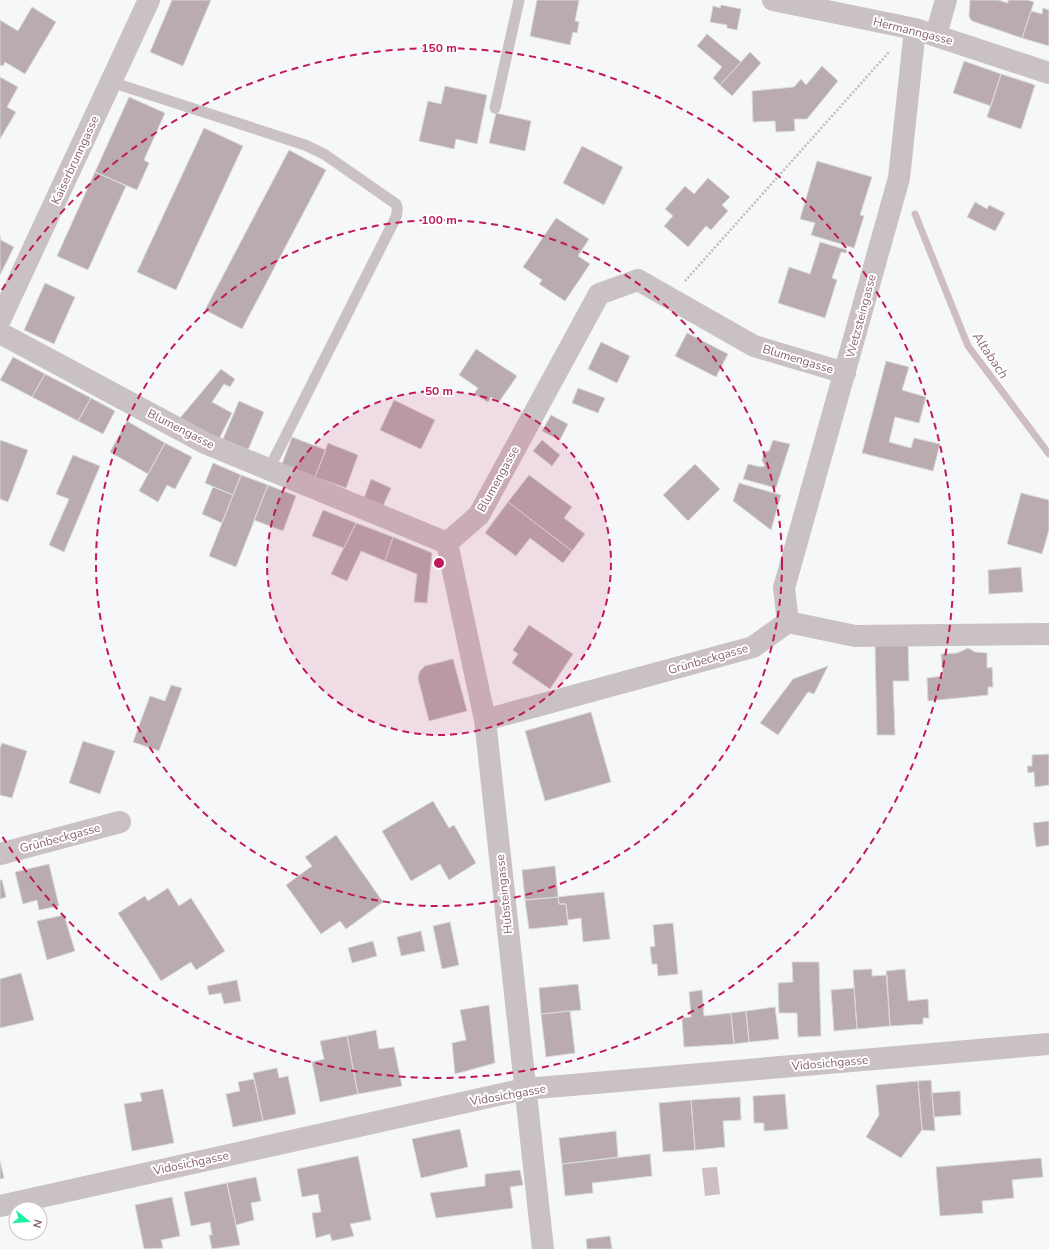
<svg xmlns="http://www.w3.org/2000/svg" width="1049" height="1249" viewBox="0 0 1049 1249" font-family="'Nunito Sans',sans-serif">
<rect width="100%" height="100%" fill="#f5f7f8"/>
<path fill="#cebdc3" d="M717,1167l3,27 -15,2 -3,-28z"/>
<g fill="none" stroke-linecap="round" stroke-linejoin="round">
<path stroke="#cebdc3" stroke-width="7" d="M915,214l53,132 81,108"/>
</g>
<path fill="#baabae" stroke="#d7d9da" d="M172,0h39l-28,66 -33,-14z
M537,0h42l-4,21 4,1 -2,11 -4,-1 -3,13 -40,-9z
M970,0h28l10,3v-3h19l7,2 -12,36 -50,-17 -3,-4z
M721,5l20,4 -4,21 -10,-2v-3l-17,-3 3,-16 7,2z
M32,7l24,15 -31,52 -20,-12 -2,4 -3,-1v-45l18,11z
M1043,8l6,2v36l-27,-8 9,-27 11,3z
M707,34l34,28 -21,23 -7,-7 9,-11 -25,-21z
M750,52l11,11 -29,33 -12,-11z
M964,61l37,13 -10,32 -38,-13z
M822,66l16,15 -31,38h-13l1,12 -19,1 -1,-11 -22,1 -1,-31 42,-4 7,-8 5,6z
M1001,74l34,11 -14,44 -34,-12z
M0,77l18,10 -11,20 9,5 -16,27z
M445,86l42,9 -10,49 -21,-5 -2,10 -35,-8 9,-40 13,3z
M129,97l36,16 -21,47 5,3 -12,27 -42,-18z
M496,113l35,8 -6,30 -36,-8z
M204,128l39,18 -67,144 -39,-18z
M582,146l41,21 -19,38 -41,-22z
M289,150l37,20 -84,159 -37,-19z
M817,161l55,16 -12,38 4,1 -10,32 -43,-13 4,-12 -15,-4z
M95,172l31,14 -38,84 -31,-14z
M708,178l22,19 -8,8 6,6 -17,19 -5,-4 -18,21 -24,-21 9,-10 -8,-7 20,-23 9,8z
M975,202l12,7 2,-4 16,8 -10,18 -28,-14z
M556,218l33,21 -11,17 12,8 -25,37 -26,-17 3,-4 -19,-13z
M0,236l1,4 13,7 -14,28z
M820,242l27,8 -1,3 -5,-1 -9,26 5,2 -12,38 -47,-15 11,-36 21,7z
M45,283l30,14 -21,47 -30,-14z
M687,333l41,21 -12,23 -41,-21z
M601,342l29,14 -13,27 -29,-14z
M476,349l41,27 -18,26 -8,-5 -3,5 -14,-8 4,-6 -19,-13z
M13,357l32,17 -13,23 -32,-17z
M886,361l23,6 -7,23 24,7 -7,26 -24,-6 -6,25 22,6 3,-10 26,6 -7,27 -71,-18z
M221,369l14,10 -5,8 -6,-3 -12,18 20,11 -14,28 -38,-23z
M45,374l46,24 -13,23 -46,-24z
M578,388l27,10 -7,15 -26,-10z
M91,398l24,13 -12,23 -25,-13z
M394,400l41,20 -14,29 -41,-19z
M239,401l25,11 -16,38 -25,-11z
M551,415l17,9 -8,16 -18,-9z
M127,421l38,22 -17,31 -38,-22z
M292,437l34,13 -11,27 -33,-13z
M0,440l28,10 -20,52 -8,-3z
M542,440l18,15 -8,11 -19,-15z
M773,440l17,4 -14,44 -33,-9 5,-15 13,3 4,-1 -3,-6 2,-8 5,-1z
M165,443l27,14 -17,32 -8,-4 -9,17 -19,-11z
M328,443l30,12 -12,33 -31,-11z
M73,455l27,11 -36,86 -15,-7 20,-46 -13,-5z
M213,463l28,12 -8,20 -28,-12z
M695,464l25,25 -32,32 -25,-26z
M241,475l27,10 -32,82 -27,-11z
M529,475l43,32 -8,11 21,16 -13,17 -64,-49z
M371,479l20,9 -8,18 -19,-8z
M739,483l42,12 -10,35 -38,-29z
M268,485l28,11 -13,35 -29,-11z
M213,487l20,8 -11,28 -20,-9z
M1021,493l28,7v30l-7,24 -35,-10z
M508,502l64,49 -9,12 -33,-25 -14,18 -31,-23z
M323,510l33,13 -12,25 -32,-12z
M356,523l37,14 -8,24 -24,-10 -14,30 -16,-7z
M393,537l39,16 -5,50 -13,-1 3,-28 -32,-13z
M1021,567l2,25 -34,2 -1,-24z
M529,625l44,29 -23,35 -38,-26 6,-9 -5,-4z
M908,644l1,37h-16l2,54h-18l-2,-90z
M968,648l7,4 12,1v15l5,-1 1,20h-5v8l-60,6 -1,-23 16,-2 -2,-22 16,-1z
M453,659l14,52 -38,10 -11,-43 2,-7 5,-5z
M828,666l-14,28 -6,-2 -30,43 -18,-12 33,-44z
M171,685l11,3 -23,63 -26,-9 17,-46 15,5z
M591,712l20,70 -66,19 -20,-70z
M83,741l32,10 -15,43 -31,-11z
M2,743l25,8 -15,47 -12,-3v-47z
M1049,754v31l-14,2 -1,-15 -6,1 -1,-7h5v-11z
M433,801l16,27 5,-3 22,38 -27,17 -9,-16 -29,17 -29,-50z
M1049,821v24l-13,2 -3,-24z
M336,835l47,67 -37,27 -6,-8 -19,13 -35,-49 26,-19 -7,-9z
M49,864l10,42 -20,4 -2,-10 -14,4 -8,-32z
M555,866l3,31 -33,3 -3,-30z
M0,880h2l4,17 -6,2z
M168,888l11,18 12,-8 34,53 -29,19 -5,-8 -30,19 -43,-68 27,-17 3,5z
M604,892l6,47 -27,3 -2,-24 -13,2 -2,-16h-7l-1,-7z
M558,897l1,7h7l2,21 -39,4 -4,-29z
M64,915l11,36 -28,9 -10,-39z
M450,922l9,43 -17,4 -9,-43z
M673,923l5,51 -20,2 -1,-12h-5l-2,-17 5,-1 -2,-21z
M421,931l4,20 -24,5 -4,-19z
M373,941l4,15 -25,7 -4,-15z
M792,962h27l2,74 -23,1 -1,-24h-18l-1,-30 15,-1z
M872,969v7l15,-1 3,51 -33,3 -4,-59z
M905,969l3,32 20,-2 1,19h-6v6l-33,2 -4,-55z
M21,973l13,47 -34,8v-49z
M237,980l4,21 -17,3 -3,-11 -12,2 -2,-9z
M578,984l3,26 -40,4 -2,-26z
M854,988l3,41 -23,2 -3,-41z
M702,990l2,26 27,-3 3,31 -50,3 -2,-29 9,-1 -2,-25z
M489,1005l6,58 -40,11 -3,-31 14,-3 -6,-30z
M775,1007l4,32 -30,3 -3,-31z
M570,1011l5,42 -29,4 -5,-43z
M746,1011l3,31 -15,2 -3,-31z
M376,1030l3,19 15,-2 8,39 -44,8 -11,-58z
M347,1036l11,58 -38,8 -8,-40 12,-3 -4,-18z
M277,1068l2,10 9,-2 8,38 -33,7 -10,-48z
M254,1079l9,42 -30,6 -7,-33 14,-3 -2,-9z
M931,1080l4,51 -13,-1 -4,-49z
M918,1081l4,49 -21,28 -35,-21 13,-22 -3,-30z
M163,1089l11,54 -42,8 -8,-47 18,-3 -2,-8z
M960,1091l1,24 -27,2 -2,-24z
M785,1094l3,35 -24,2v-8h-10l-1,-27z
M740,1097l1,23 -18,1 2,26 -30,3 -4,-50z
M691,1100l4,50 -32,2 -4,-49z
M460,1129l8,38 -47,11 -9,-39z
M616,1131l2,26 -56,7 -3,-26z
M650,1154l2,22 -60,7 1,10 -28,3 -3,-32z
M358,1156l13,64 -21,4 4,12 -22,5 -2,-7 -14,4 -4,-25 9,-1 -3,-18 -16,3 -5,-28z
M1041,1158l2,19 -31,3 2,18 -32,3 1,12 -43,3 -4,-49z
M0,1161l4,17 -4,1z
M520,1170l3,15 -13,2 3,21 -77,10 -6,-25 55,-7v-12z
M256,1177l5,24 -10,2 3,17 -18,5 -9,-42z
M227,1183l13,62 -28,4 -3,-14h3l-2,-13 -19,4 -7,-34z
M172,1197l8,39 -19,4 2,8 -19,1 -9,-44z
M610,1236l2,13h-25l-1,-10z"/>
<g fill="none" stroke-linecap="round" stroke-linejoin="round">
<path stroke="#c1bbbc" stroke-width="2.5" stroke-dasharray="2 2" stroke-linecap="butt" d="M685,281l204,-229"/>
<path stroke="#cac1c2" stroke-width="11" d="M111,82l194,63 19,9 72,50c4,9 -3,19 -7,27l-120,238
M495,108l24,-108"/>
<path stroke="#cac1c2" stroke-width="22" d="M773,0l142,29 134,44
M936,35l10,-35
M0,320l149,-320
M0,333l205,110 242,100 32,-28 120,-221 39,-14 116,66 91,27
M447,543l38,177 58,529
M788,622l-4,-34 115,-410 16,-149
M485,720l268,-73 35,-25 67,14 194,-2
M0,854l120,-32
M0,1206l525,-117 524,-45"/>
</g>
<circle cx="439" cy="563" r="172" fill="#c2185b" fill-opacity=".12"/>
<g fill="none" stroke="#c2185b" stroke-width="2" stroke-dasharray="7 5">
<circle cx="439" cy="563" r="172"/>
<circle cx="439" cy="563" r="343"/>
<path d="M2 290A515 515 0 1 1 2 836"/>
</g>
<g text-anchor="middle" stroke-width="4" stroke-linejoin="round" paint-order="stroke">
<g font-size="12" fill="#88656a" stroke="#fff">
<text transform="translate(913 31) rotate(14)" y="4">Hermanngasse</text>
<text transform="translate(75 160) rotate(-65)" y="4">Kaiserbrunngasse</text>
<text transform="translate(861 316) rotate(-75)" y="4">Wetzsteingasse</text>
<text transform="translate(798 359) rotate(17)" y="4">Blumengasse</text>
<text transform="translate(181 429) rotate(27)" y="4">Blumengasse</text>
<text transform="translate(498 479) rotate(-61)" y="4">Blumengasse</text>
<text transform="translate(708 659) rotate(-16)" y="4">Grünbeckgasse</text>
<text transform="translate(60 838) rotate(-15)" y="4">Grünbeckgasse</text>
<text transform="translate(504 894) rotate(-96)" y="4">Hubsteingasse</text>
<text transform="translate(830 1063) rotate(-5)" y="4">Vidosichgasse</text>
<text transform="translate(508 1095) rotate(-10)" y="4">Vidosichgasse</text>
<text transform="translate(191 1163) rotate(-12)" y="4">Vidosichgasse</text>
</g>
<g font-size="13" font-style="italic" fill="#936a78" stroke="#fff">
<text transform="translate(991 355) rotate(56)" y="5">Altabach</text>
</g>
</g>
<circle cx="439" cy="563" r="6" fill="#c2185b" stroke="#fff" stroke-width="2"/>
<g font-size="12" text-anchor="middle" font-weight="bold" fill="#c2185b" stroke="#fff" stroke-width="4" stroke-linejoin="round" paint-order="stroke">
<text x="439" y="52">150 m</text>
<text x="439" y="224">100 m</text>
<text x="439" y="395">50 m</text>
</g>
<g transform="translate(28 1221) rotate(107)"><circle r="19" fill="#ffffff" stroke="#cfc1c3"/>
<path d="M0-3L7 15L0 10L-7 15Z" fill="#1df1a3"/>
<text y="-6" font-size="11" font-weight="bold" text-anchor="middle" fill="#88656a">N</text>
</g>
</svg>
